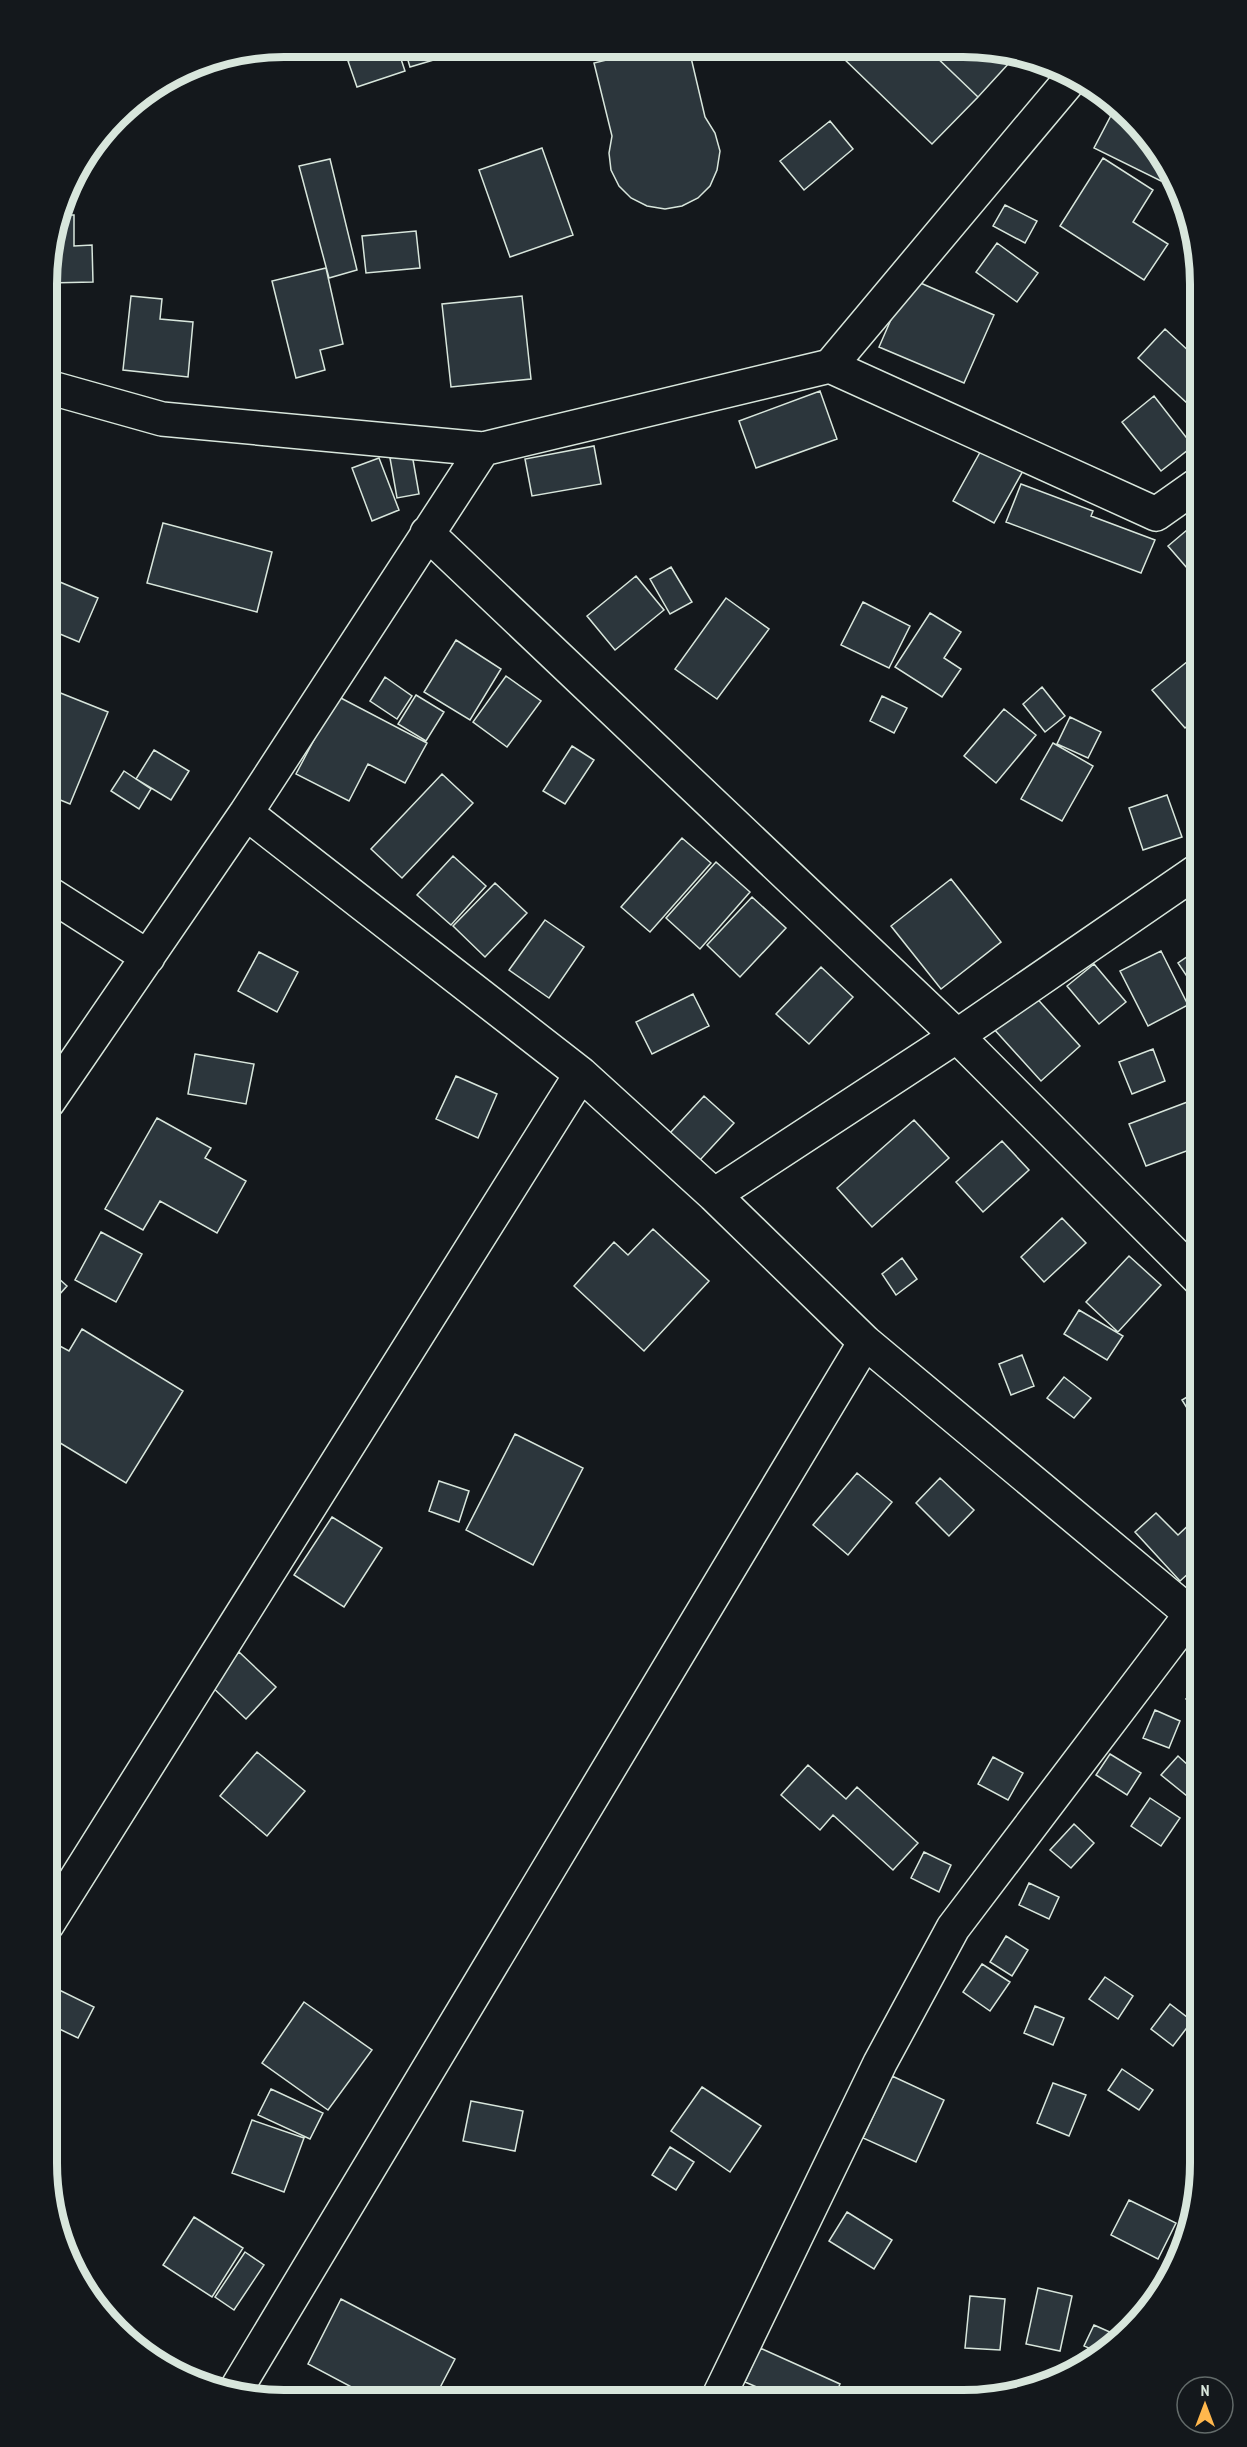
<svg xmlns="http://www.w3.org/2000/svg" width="1247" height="2447" viewBox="0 0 1247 2447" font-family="'PT Sans Narrow',sans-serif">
<rect width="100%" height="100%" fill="#14181c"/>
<path fill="#2c363c" stroke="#d8e6dc" stroke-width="1.5" d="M385,47h12l8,24 -48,16 -9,-26z
M404,47h29l4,12 -27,8z
M652,49h37l16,68 10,16 5,18 -3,19 -7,16 -12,12 -16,8 -17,3 -18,-3 -16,-8 -12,-12 -8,-16 -2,-17 3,-17 -18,-73z
M846,50l84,1 48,46 -46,47 -92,-89z
M930,51h67l13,11 -32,35z
M997,51h12l8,2 -7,9z
M1117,104l44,48 7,15 -7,14 -67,-33z
M830,121l23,28 -49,41 -24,-29z
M542,148l31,87 -63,22 -31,-87z
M1103,158l50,32 -20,32 35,22 -24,36 -84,-54z
M330,159l27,111 -28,8 -30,-112z
M1005,205l32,16 -12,22 -32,-17z
M60,215h14v31l18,-1 1,37 -45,1v-30z
M416,231l4,37 -54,5 -4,-37z
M997,243l41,30 -21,29 -41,-30z
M326,268l17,76 -23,6 5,20 -29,8 -24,-97z
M909,278l85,37 -30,68 -85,-36z
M131,296l31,3 -2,20 33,3 -5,55 -65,-7z
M522,296l9,83 -80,8 -9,-83z
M1165,329l28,26 7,-9v69l-62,-57z
M820,391l17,48 -81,29 -17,-47z
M1154,396l39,50 -32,25 -39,-49z
M594,446l7,38 -69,12 -7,-37z
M983,447l41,22 -30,54 -41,-22z
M412,454l7,40 -22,4 -7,-40z
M379,458l20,52 -27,11 -20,-53z
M1021,484l72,27 -2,5 64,24 -14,33 -135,-51z
M1200,519v64l-32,-37z
M163,523l109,29 -15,60 -110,-29z
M671,567l21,35 -22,12 -20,-35z
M636,576l28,34 -49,40 -28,-34z
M48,577l50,21 -19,44 -31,-13z
M726,598l43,31 -52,70 -42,-30z
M863,602l47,24 -21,42 -48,-23z
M930,613l31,19 -17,26 17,11 -19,28 -47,-30z
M456,640l45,29 -31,51 -46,-28z
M1193,657l7,9v49l-15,13 -33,-38z
M506,676l35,25 -34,46 -34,-25z
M385,677l27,19 -15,23 -27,-18z
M1042,687l23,29 -20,16 -22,-28z
M48,688l60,24 -38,92 -22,-9z
M416,695l28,17 -18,29 -28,-17z
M337,696l90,47 -22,40 -37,-19 -19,37 -53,-27z
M882,696l25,12 -13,25 -24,-12z
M1004,709l32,26 -40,48 -32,-27z
M1070,717l31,15 -13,26 -31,-14z
M1053,743l40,23 -31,55 -41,-22z
M572,746l22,14 -29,44 -22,-13z
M154,750l35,21 -18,29 -35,-21z
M124,771l27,18 -12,20 -28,-18z
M442,774l31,29 -71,75 -31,-29z
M1167,795l15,42 -39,13 -14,-42z
M682,838l29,25 -61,69 -29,-25z
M453,856l33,30 -35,39 -34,-30z
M716,862l34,30 -50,57 -34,-31z
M951,879l50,63 -60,47 -50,-63z
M495,883l32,30 -42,44 -32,-31z
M752,897l34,31 -46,49 -33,-32z
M545,920l39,27 -35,51 -40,-28z
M1200,948v48l-22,-33z
M1161,951l27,54 -40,21 -28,-55z
M48,952l10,7 -10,16z
M259,952l39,20 -21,40 -39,-21z
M1094,964l32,38 -27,22 -32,-38z
M821,967l32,30 -44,47 -33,-30z
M1032,993l48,53 -39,35 -48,-53z
M693,994l16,32 -57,28 -16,-32z
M1153,1049l12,32 -33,13 -13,-32z
M195,1054l59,10 -8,40 -58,-10z
M456,1076l41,18 -19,44 -42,-19z
M704,1096l30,27 -34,37 -30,-27z
M1190,1101l10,26v19l-54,20 -17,-42z
M157,1118l54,30 -6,10 41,23 -29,52 -57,-32 -17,29 -38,-21z
M914,1120l35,38 -77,69 -35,-39z
M1002,1141l27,29 -46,42 -27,-30z
M1062,1218l24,25 -42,39 -23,-25z
M653,1229l56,52 -65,70 -70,-65 40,-44 14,13z
M101,1232l41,22 -26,48 -41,-22z
M1129,1256l32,29 -43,47 -32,-30z
M902,1258l15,21 -21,16 -14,-21z
M47,1268l20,18 -16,18 -4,-4z
M1079,1310l44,26 -16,24 -43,-26z
M82,1329l101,62 -57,92 -79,-48v-96l22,12z
M1022,1355l12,31 -23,9 -12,-31z
M1064,1377l27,21 -17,20 -27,-20z
M1200,1389v29l-5,3 -13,-21z
M515,1434l68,34 -50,97 -67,-35z
M857,1473l35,29 -44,53 -35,-30z
M940,1478l34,32 -25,26 -33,-33z
M439,1481l30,10 -10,31 -30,-11z
M1156,1513l22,22 16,-15 6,7v36l-20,18 -45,-49z
M332,1517l50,31 -38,59 -50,-32z
M239,1652l37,35 -30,32 -37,-35z
M1200,1668v43l-14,-12 11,-12 -8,-13z
M1155,1710l25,11 -11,27 -26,-10z
M257,1752l48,39 -38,45 -47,-40z
M1110,1754l31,19 -14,22 -31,-20z
M1178,1756l22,20v5l-13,15 -26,-21z
M993,1757l30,16 -15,27 -30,-16z
M808,1765l38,34 11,-12 61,56 -25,27 -60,-55 -13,15 -39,-35z
M1150,1798l30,20 -19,28 -30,-20z
M1074,1824l20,19 -23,25 -21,-18z
M924,1852l27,13 -12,27 -28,-14z
M1029,1883l30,14 -10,22 -30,-14z
M1006,1936l22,14 -16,26 -22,-14z
M982,1964l28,18 -20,29 -27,-19z
M1105,1977l28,19 -15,23 -29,-20z
M47,1984l47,23 -16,31 -31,-15z
M304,2002l68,48 -44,60 -66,-47z
M1170,2004l22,17 -19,25 -22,-17z
M1035,2006l29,12 -11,27 -29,-12z
M1122,2069l31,21 -14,20 -31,-20z
M892,2076l52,24 -28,62 -53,-24z
M1053,2083l33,12 -17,41 -32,-13z
M702,2087l59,39 -31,46 -59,-41z
M271,2089l52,24 -13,26 -52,-24z
M471,2101l52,10 -8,40 -52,-10z
M252,2120l52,18 -20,54 -52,-19z
M670,2147l24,15 -18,28 -24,-15z
M1129,2200l47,23 -18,36 -47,-24z
M847,2212l45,28 -18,29 -45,-28z
M194,2217l49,31 -31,49 -49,-32z
M245,2252l19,13 -30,45 -19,-13z
M1038,2288l34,8 -12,55 -34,-7z
M970,2296l35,3 -5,51 -35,-2z
M341,2299l114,60 -21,40h-60l-66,-35z
M1094,2325l27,12 -19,17 -18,-8z
M760,2348l80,36 -7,16h-46l-42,-18z"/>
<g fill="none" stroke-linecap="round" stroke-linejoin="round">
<defs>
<path id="street" d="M830,366l326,148 44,-31
M48,387l114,32 321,30 347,-83 244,-291
M427,533l530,503 243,244
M246,813l335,261 133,121 151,147 326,272 -238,314 -73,135 -163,337
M48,893l100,64
M48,1102l198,-289 237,-364
M714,1195l243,-159 243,-167
M47,1925l534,-851
M234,2393l631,-1051"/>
</defs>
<use href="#street" stroke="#d8e6dc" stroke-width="36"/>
<use href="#street" stroke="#14181c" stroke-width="33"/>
</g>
<path d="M0 0H1247V2447H0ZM284 57H963A227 227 0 0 1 1190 284V2163A227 227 0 0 1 963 2390H284A227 227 0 0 1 57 2163V284A227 227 0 0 1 284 57Z" fill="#14181c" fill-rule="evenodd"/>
<path fill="none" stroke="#d8e6dc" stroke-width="8" d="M284 57H963A227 227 0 0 1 1190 284V2163A227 227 0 0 1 963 2390H284A227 227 0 0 1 57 2163V284A227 227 0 0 1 284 57Z"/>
<g transform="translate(1205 2405)"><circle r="28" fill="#14181c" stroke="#626a69" stroke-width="1.5"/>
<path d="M0-4.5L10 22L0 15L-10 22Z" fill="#ffb74d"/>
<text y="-9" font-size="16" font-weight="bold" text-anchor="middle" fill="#d8e6dc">N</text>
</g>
</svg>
